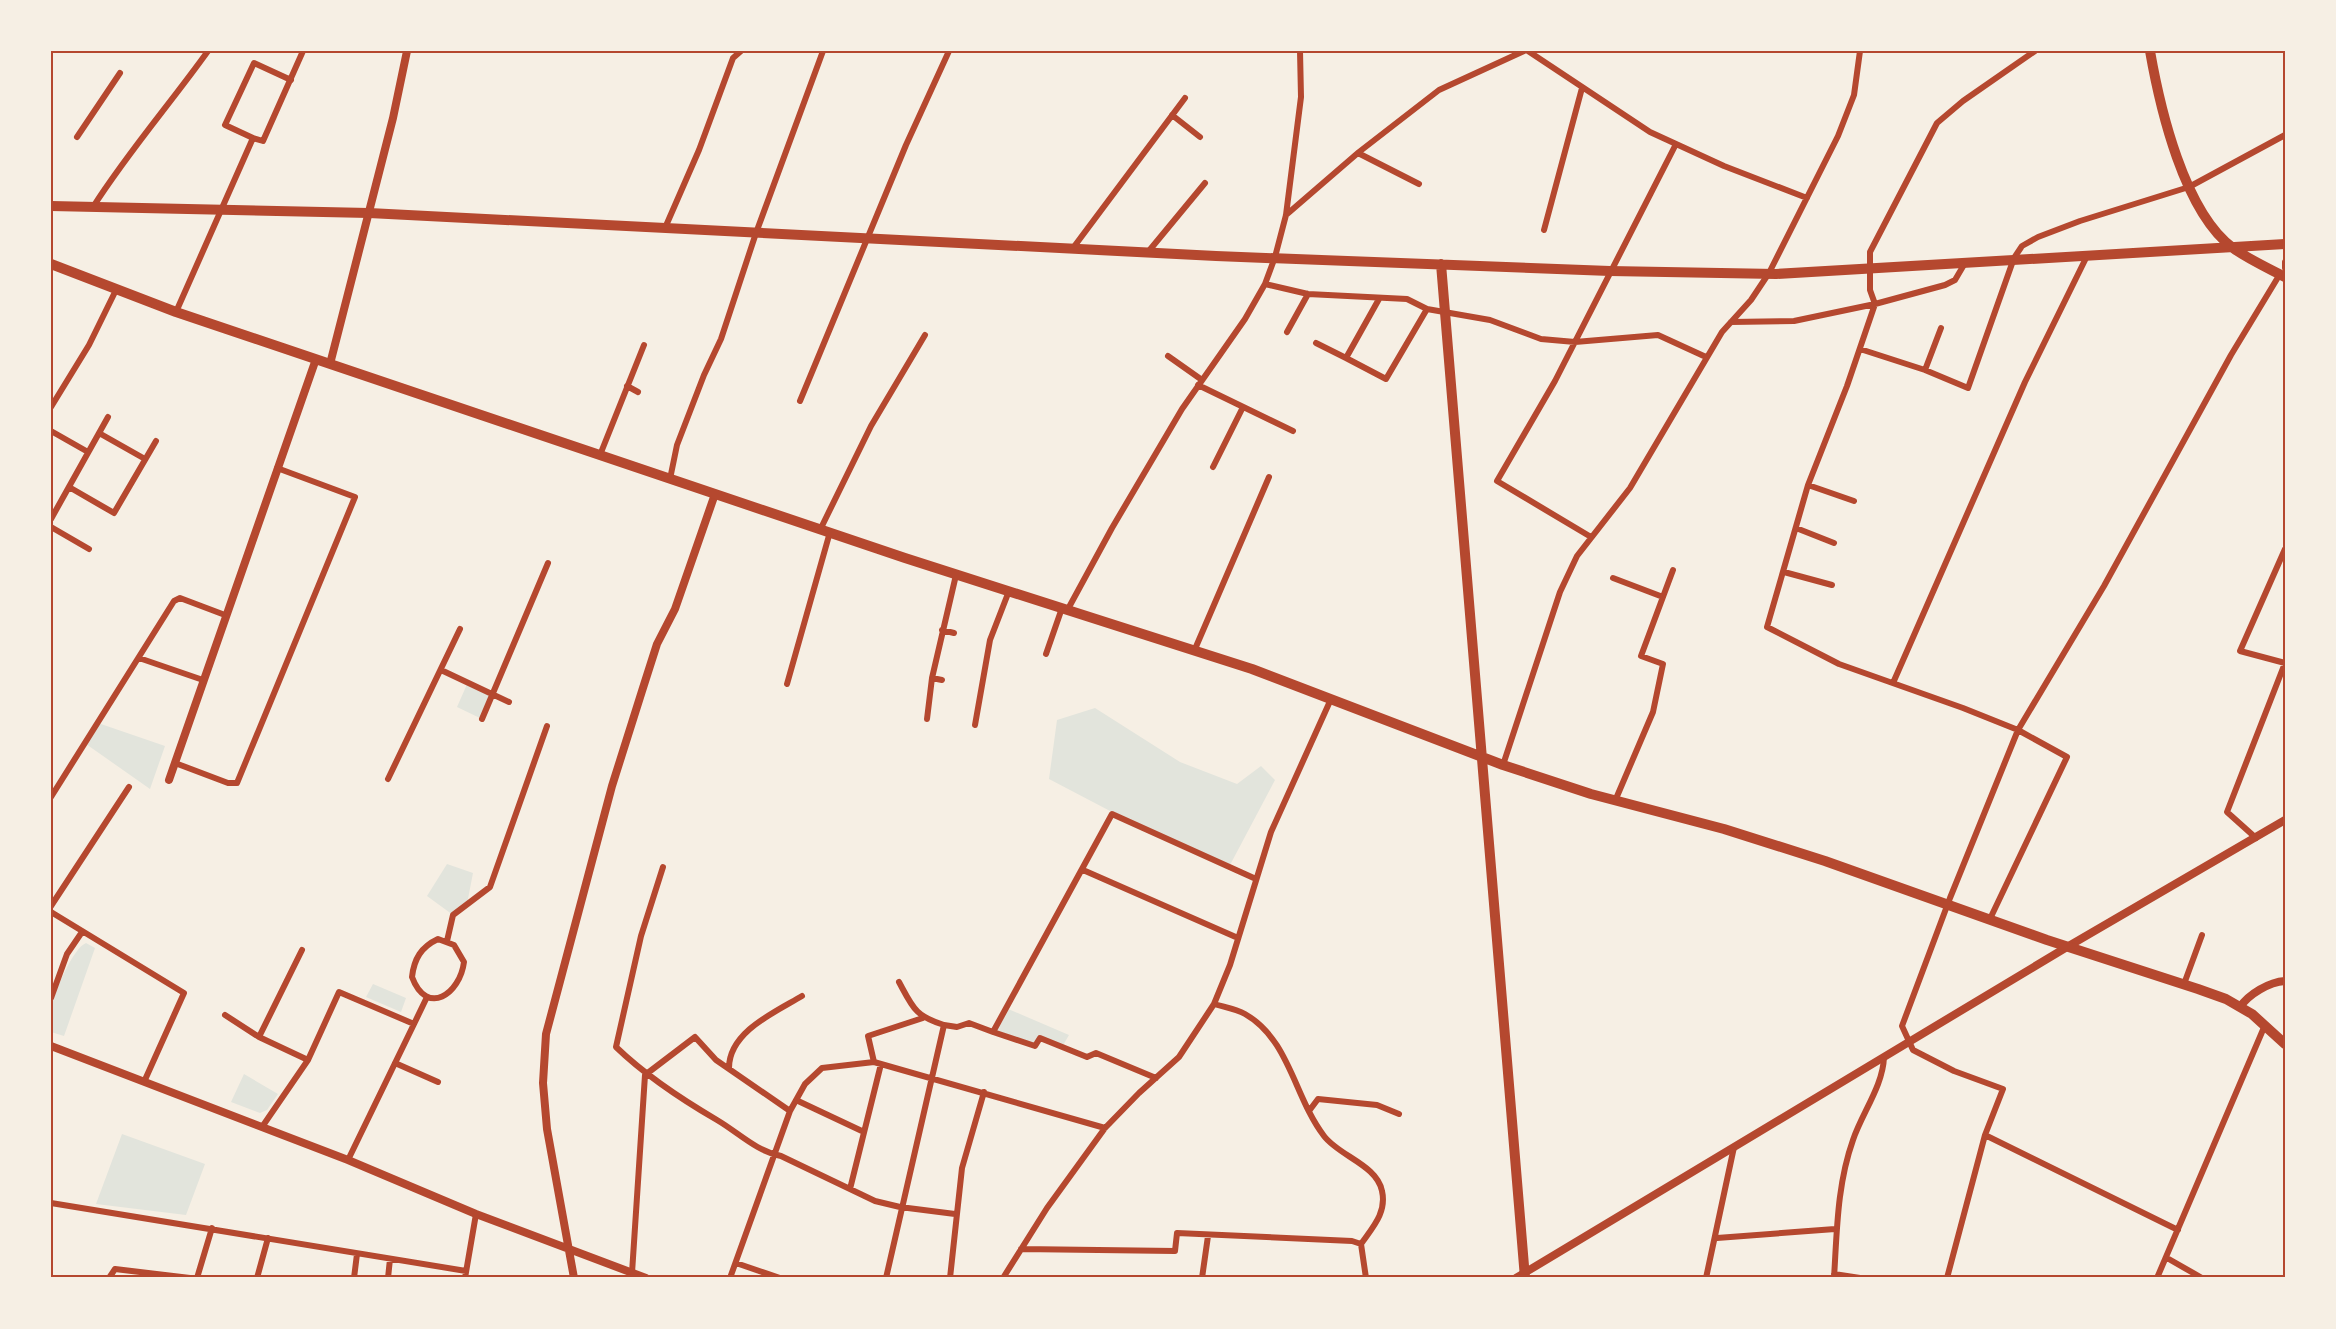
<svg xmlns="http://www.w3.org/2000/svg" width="2336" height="1329" viewBox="0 0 2336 1329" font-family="'Exo 2',sans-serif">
<rect width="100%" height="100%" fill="#f6efe4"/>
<path fill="#e2e4dc" d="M468,682l24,12 -10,25 -25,-12z
M1095,708l85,54 57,22 24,-18 14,14 -45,85 -118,-53 -63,-33 8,-59z
M98,723l67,23 -15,43 -64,-45z
M447,864l26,9 -6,31 -14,11 -26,-19z
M86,943l9,5 -31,88 -13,-4c0,-8 -1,-17 0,-24 3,-15 22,-60 35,-65z
M373,984l33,14 -5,14 -35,-15z
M1006,1008l63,27 -7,12 -22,-9 -5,8 -42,-14z
M244,1074l34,20 -11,16 -7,3 -29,-11z
M122,1134l83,30 -19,51 -90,-11z"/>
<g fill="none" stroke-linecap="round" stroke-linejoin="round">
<path stroke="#b5482f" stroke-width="6" d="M1528,51l122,81 74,34 83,32
M1172,115l28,22
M77,137l43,-64
M253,138l10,3 40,-90
M1358,153l61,31
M93,207c35,-55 77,-103 115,-156
M1286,215l73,-63 80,-62 85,-39
M665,228l34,-78 34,-92 8,-7
M1544,230l38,-142
M1073,248l112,-150
M1148,252l57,-69
M2285,262v6
M1265,284l43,10 99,5 20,10 63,11 51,19 34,3 83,-7 48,22
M1379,299l-33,59 40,21 41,-70
M176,312l77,-174 -28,-13 29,-62 37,17
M1731,322l63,-1 81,-17 70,-19 10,-5 10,-17
M1287,332l21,-38
M1316,343l30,15
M1860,349l65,21 43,18 46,-130 8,-12 16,-9 42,-16 109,-34 96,-52
M1168,356l34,24
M1925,370l16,-42
M1198,385l95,46
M627,386l11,6
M800,401l106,-256 43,-94
M51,407l38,-62 27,-55
M51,431l37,21
M99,433l46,26
M600,455l44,-110
M1213,467l30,-60
M670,479l7,-34 27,-70 17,-36 35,-106 67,-182
M1808,485l46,16
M69,487l45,26 42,-72
M51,519l57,-102
M51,527l38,22
M1796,528l38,15
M820,530l51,-104 54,-91
M1591,537l-94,-56 58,-100 121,-237
M1784,572l48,13
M1613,578l50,19
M1068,609l44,-81 70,-119 63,-90 20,-35 10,-27 11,-42 15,-118 -1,-46
M942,630l12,3
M1195,649l74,-172
M1046,654l16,-46
M139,658l64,22
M441,670l68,32
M932,678l10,2
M1893,683l132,-301 62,-126
M787,684l43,-152
M482,719l66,-156
M927,719l5,-41 24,-103
M975,725l15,-85 19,-49
M175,763l53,20h9l118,-286 -78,-29
M1503,765l57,-173 17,-36 53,-68 92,-156 29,-32 18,-27 69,-137 16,-41 6,-44
M388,779l72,-150
M51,797l123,-196 6,-3 45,17
M1615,801l38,-89 10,-48 -22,-8 32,-86
M2256,838l-29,-26 58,-149 -45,-12 45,-102
M663,867l-22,69 -25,111c30,29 65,52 101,73 22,13 39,31 64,36l94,45 25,6 55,7
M1083,870l155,68
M51,906l78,-119
M51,912l133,81 -40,89
M1989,921l78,-164 -49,-27 -55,-22 -124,-44 -72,-37 41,-142 39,-99 28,-82 -5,-14v-38l67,-129 26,-22 72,-50
M438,939l16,6 10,17c-4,32 -37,55 -52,15 2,-18 9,-30 26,-38z
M447,941l6,-26 37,-28 57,-161
M899,982c14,26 16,34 45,43
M2184,984l18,-49
M51,998l16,-44 15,-22
M1214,1004c10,3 22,5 31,10 45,26 49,83 79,122 15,20 53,29 58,55 5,22 -10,37 -21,53l5,34
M225,1015l34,22 49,23
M414,1024l13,-27
M993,1032l42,14 5,-8 47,19 9,-4 60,25
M259,1037l43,-87
M874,1062l-6,-26 55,-18
M395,1063l43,19
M729,1068c0,-36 46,-56 73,-72
M796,1100l68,32
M1309,1111l9,-12 59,6 22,9
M262,1127l46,-67 31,-68 75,32 -66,136
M1985,1135l193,95
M850,1189l31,-125
M51,1203l415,68
M1717,1238l118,-9
M1021,1249l154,2 2,-18 175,8 9,3
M2167,1258l35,20
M736,1263l44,15
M632,1273l13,-198 50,-38 21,23 74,51
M1834,1274l26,4
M109,1278l6,-9 75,9
M197,1278l15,-50
M257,1278l11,-40
M354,1278l3,-24
M388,1278l2,-19
M465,1278l11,-64
M730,1278l60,-167 15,-27 17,-16 52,-6 231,66
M886,1278l58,-253 13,2 12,-4 24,9 119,-218 144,65
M950,1278l12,-110 22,-76
M1003,1278l44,-70 58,-80 34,-35 40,-36 35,-53 16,-39 41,-133 60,-133
M1202,1278l6,-42
M1706,1278l28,-131
M1834,1278c3,-47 3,-93 19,-138 9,-27 30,-54 31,-83
M1947,1278l38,-143 18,-46 -49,-18 -41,-21 -11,-24 48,-128 68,-168 86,-144 127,-231 49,-81
M2157,1278l108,-253"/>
<path stroke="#b5482f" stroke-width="8" d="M330,364l63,-246 14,-67
M169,780l147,-421
M2240,1007c9,-13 29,-25 45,-26
M51,1046l297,114 128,54 170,64
M574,1278l-27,-149 -4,-46 3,-49 66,-248 30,-95 15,-47 18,-35 40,-115
M1516,1278l551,-331 218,-127"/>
<path stroke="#b5482f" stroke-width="10" d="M2150,51c10,57 34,161 83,197 15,11 35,20 52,29
M51,206l318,7 847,43 394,15 166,3 509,-30
M51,264l125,48 729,246 347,111 251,96 88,29 133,35 101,32 222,79 151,49 28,10 26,15 33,30
M1441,264l84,1014"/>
</g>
<rect width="2336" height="1329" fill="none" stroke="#f6efe4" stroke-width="105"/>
<rect x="52" y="52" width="2232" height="1224" fill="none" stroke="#b5482f" stroke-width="2"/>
</svg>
